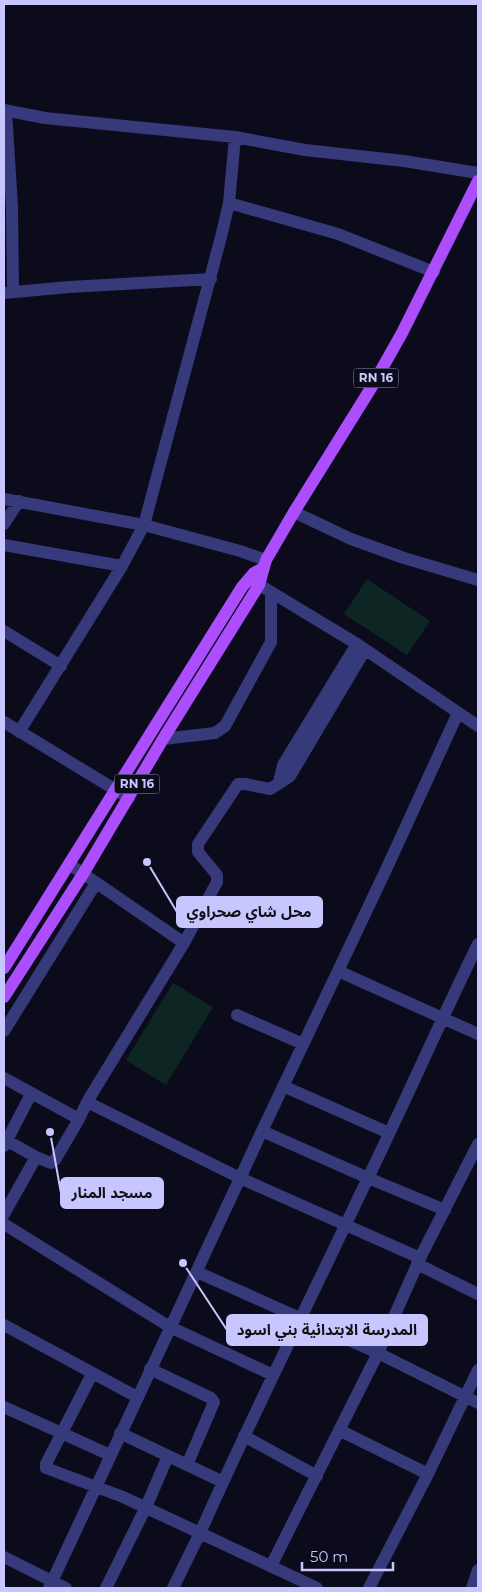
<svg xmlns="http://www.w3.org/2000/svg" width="482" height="1592" viewBox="0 0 482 1592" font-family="Montserrat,'Noto Sans Arabic',sans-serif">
<rect width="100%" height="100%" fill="#0c0b1c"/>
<path fill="#0e2623" d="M367,579l63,42 -23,34 -63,-41z
M173,983l40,24 -47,78 -40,-25z"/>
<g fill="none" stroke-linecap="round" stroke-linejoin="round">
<path stroke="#363a7b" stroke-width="12" d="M4,110l41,8 190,19 70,13 99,11 74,12
M6,111l6,96 1,85
M229,203l109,31 96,38
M4,293l65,-6 142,-8
M4,499l140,26 96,26 26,9
M294,512l57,27 53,19 74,22
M4,524l15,-23
M4,545l118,21
M251,580l106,64 121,82
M4,631l57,35
M4,722l125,76
M19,732l103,-166 22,-41 77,-288 8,-34 6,-66
M163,739l52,-6 10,-7 46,-84v-50
M279,782l4,-17 74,-121
M69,864l115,79
M338,971l140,63
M237,1015l66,29
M4,1031l92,-148
M4,1078l75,41 8,-17 153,76 180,80
M283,1086l106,47
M87,1102l97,-159 33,-61v-7l-19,-23v-8l40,-60h7l25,5c6,-4 15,-9 20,-13l75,-126
M262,1131l106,47 77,32
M4,1139l32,18 15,6 4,-3 24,-41
M4,1146l27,-52
M4,1214l32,-57
M4,1224l166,103 103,48
M417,1264l61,30
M197,1272l181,81 100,50
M4,1325l133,72
M150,1369l61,29 3,4 -27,63
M92,1374l-46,90v4l77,29 77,36c53,-119 111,-235 167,-353 38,-78 73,-158 111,-236
M4,1407l106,48
M339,1430l89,44
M120,1433l103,49
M244,1436l73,40
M4,1557l62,31
M271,1566l107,-213 42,-95 58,-114
M49,1588l213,-457 122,-257 74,-161
M106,1588l40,-81 22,-51
M173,1588l27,-55 117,55
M369,1588l59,-114 50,-104
M472,1588l6,-18"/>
<path stroke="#ac4efe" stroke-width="12" d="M4,968l238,-381 12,-14 9,-5
M4,997l79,-123 80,-135 96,-154 7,-25 28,-48 77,-124 31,-55 76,-152"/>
</g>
<g text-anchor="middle" stroke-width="5" stroke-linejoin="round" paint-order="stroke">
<g fill="#0c0b1c" stroke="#8f8ebb" stroke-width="1">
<rect x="353.5" y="368.5" width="45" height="19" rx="4"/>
<rect x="114.5" y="774.5" width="45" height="19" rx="4"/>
</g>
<g font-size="12" font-weight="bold" fill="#c7c6ff">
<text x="376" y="382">RN 16</text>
<text x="137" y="788">RN 16</text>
</g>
</g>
<path fill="none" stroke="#c7c6ff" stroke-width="2" d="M147 862L177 912M50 1132L61 1193M183 1263L227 1330"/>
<g fill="#c7c6ff" stroke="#0c0b1c" stroke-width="2">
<circle cx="147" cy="862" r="5"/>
<circle cx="50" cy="1132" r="5"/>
<circle cx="183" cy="1263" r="5"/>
</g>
<g fill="#c7c6ff" stroke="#c7c6ff" stroke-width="2">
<rect x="177" y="897" width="145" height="30" rx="5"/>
<rect x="61" y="1178" width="102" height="30" rx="5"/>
<rect x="227" y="1315" width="200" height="30" rx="5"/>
</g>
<g font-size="15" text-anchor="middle" font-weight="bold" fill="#111">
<text x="249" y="917">محل شاي صحراوي</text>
<text x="112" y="1198">مسجد المنار</text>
<text x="327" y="1335">المدرسة الابتدائية بني اسود</text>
</g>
<rect width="482" height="1592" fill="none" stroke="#c7c6ff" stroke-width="10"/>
<path d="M302 1562v8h91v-8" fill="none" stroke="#c7c6ff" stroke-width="2.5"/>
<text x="310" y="1562" font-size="15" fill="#c7c6ff" stroke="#0c0b1c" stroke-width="4" paint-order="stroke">50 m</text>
</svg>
